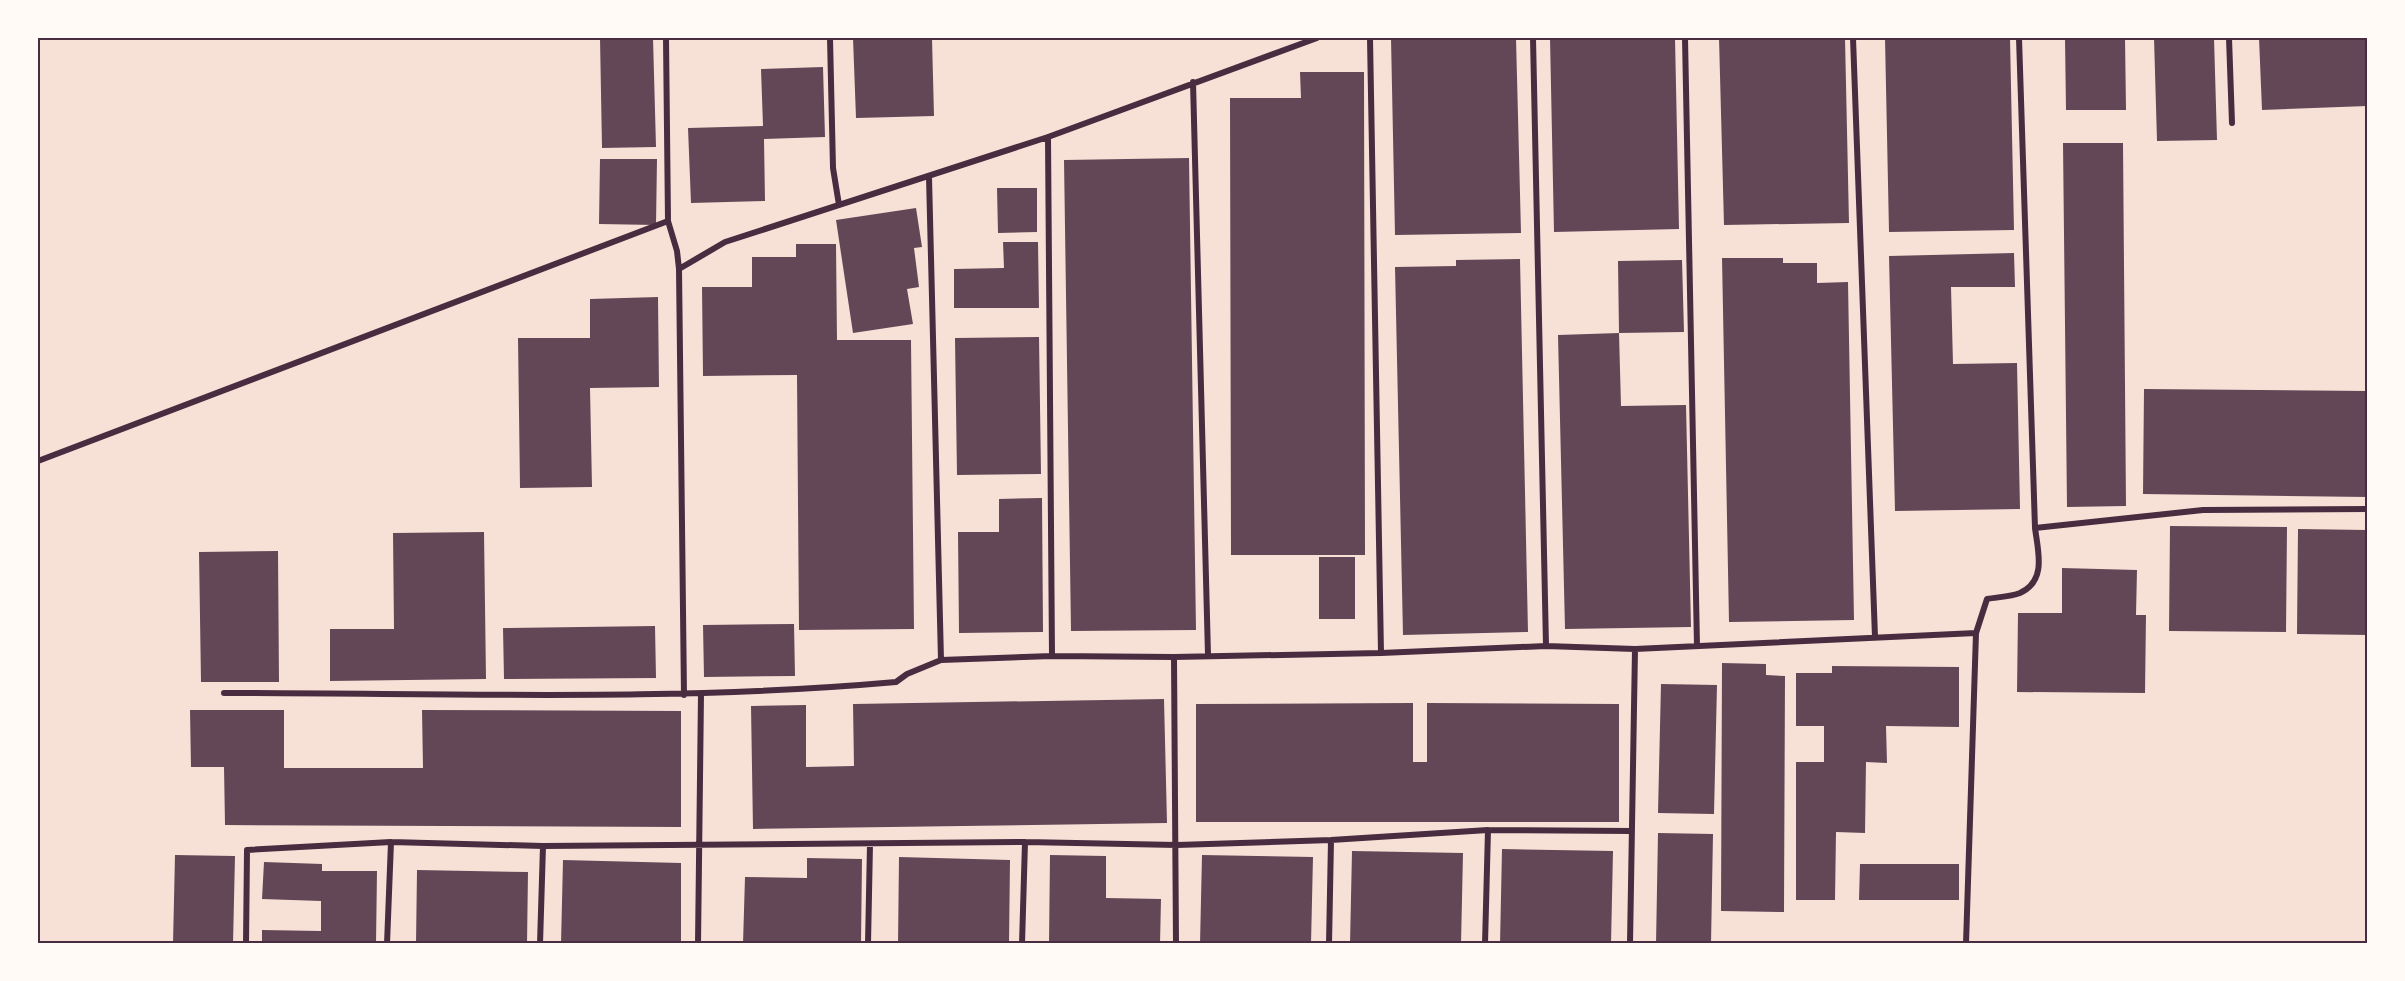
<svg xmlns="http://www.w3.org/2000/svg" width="2405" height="981" viewBox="0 0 2405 981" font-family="Ubuntu,sans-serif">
<rect width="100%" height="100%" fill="#f7e1d7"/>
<path fill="#644757" d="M600,38h53l3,109 -54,1z
M853,38h79l2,78 -78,2z
M1391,38h125l5,195 -126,2z
M1550,38h125l4,191 -125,3z
M1719,38h126l4,185 -125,2z
M1885,38h125l4,192 -125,2z
M2065,38h60l1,72h-60z
M2154,38h60l3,102 -60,1z
M2259,38h108v68l-105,4z
M823,67l2,70 -61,2 1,62 -74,2 -3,-75 75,-2 -2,-57z
M1300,72h64l1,483h-134l-1,-457h71z
M2063,143h60l3,363 -59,1z
M1189,158l7,472 -125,1 -7,-471z
M600,159h57l-1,66 -57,-1z
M997,188h40v44l-39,1z
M916,208l6,39 -8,1 5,39 -12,2 6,35 -60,9 -17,-113z
M1003,242h35l1,66h-85v-39l50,-1z
M796,244h40l1,96h74l3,289 -115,1 -2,-255 -94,1 -1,-89h50v-30h44z
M2014,253l1,34h-64l2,77 64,-1 3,146 -125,2 -6,-255z
M1722,258h61v5h34v20l31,-1 6,338 -125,2z
M1520,259l8,373 -125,3 -8,-368 61,-1v-6z
M1682,260l2,72 -65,1 -1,-72z
M658,297l1,90 -69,1 2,99 -72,1 -2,-150h72v-39z
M1619,333l2,73 65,-1 5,222 -126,2 -7,-294z
M1039,337l2,137 -84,1 -2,-137z
M2144,389l223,2v106l-224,-3z
M1042,498l1,134 -84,1 -1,-101h41v-33z
M2170,526l117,1 -1,105 -117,-1z
M2298,529l69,1v105l-70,-1z
M484,532l2,147 -156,2v-52h64l-1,-96z
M278,551l1,131h-78l-2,-130z
M1319,557h36v62h-36z
M2062,568l75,2 -1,45h10l-1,78 -128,-1 1,-79h44z
M794,624l1,52 -91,1 -1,-52z
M655,626l1,52 -152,1 -1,-51z
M1722,663l44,1v11l19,1 -1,236 -63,-1z
M1832,666l127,1v60l-73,-1 1,37 -21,-1 -1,71 -29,-1 -1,68h-39v-138h28v-36h-28v-53h36z
M1661,684l56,1 -3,129 -56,-1z
M1164,699l3,124 -414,6 -2,-123 55,-1v62l48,-1 -1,-62z
M1413,703v59h14v-59l192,1v118h-423v-118z
M190,710h94v58h139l-1,-58 259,1v116l-456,-2 -1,-58h-33z
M1658,833l55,1 -2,110h-55z
M1502,849l111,2 -2,93h-111z
M1352,851l111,2 -2,91h-111z
M175,855l60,1 -2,88h-60z
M1050,855l56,1v42l55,1 -1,45h-111z
M1202,855l111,2 -2,87h-111z
M899,857l111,3 -1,84h-111z
M807,858l55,1 -1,85h-118l2,-67 62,1z
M563,860l118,3v81h-120z
M264,862l58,2v7h55l-1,73h-114v-14l59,1v-30l-59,-2z
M1860,864h99v36h-100z
M417,870l111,2 -1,72h-111z"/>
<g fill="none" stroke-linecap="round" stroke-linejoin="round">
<path stroke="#4a2c40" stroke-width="6" d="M666,38l2,183 9,30 2,18 5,426
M830,38l3,130 6,37
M1370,38l11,615
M1533,38l13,608
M1685,38l12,608
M1853,38l22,599
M2229,38l3,85
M1193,82l15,573
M1048,137l4,519
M929,177l12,483
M679,269l46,-27 323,-105 269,-99
M38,461l630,-240
M2035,528l168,-18 165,-1
M1174,657l2,287
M224,693c224,0 448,9 672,-11l11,-8 34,-14 111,-4 122,1 207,-4 165,-7 89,3 341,-16
M246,944l1,-94 144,-8 152,4 482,-4 152,3 154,-5 157,-10 144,1
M387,944l4,-102
M540,944l3,-98
M698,944l3,-250
M868,944l2,-100
M1022,944l3,-102
M1329,944l2,-104
M1485,944l3,-114
M1630,944l5,-295
M1966,944l10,-311 11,-34c10,-2 23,-2 33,-6 27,-12 18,-42 15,-65l-16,-490"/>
</g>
<rect width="2405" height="981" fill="none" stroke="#fffaf5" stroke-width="78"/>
<rect x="39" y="39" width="2327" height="903" fill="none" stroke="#4a2c40" stroke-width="2"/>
</svg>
